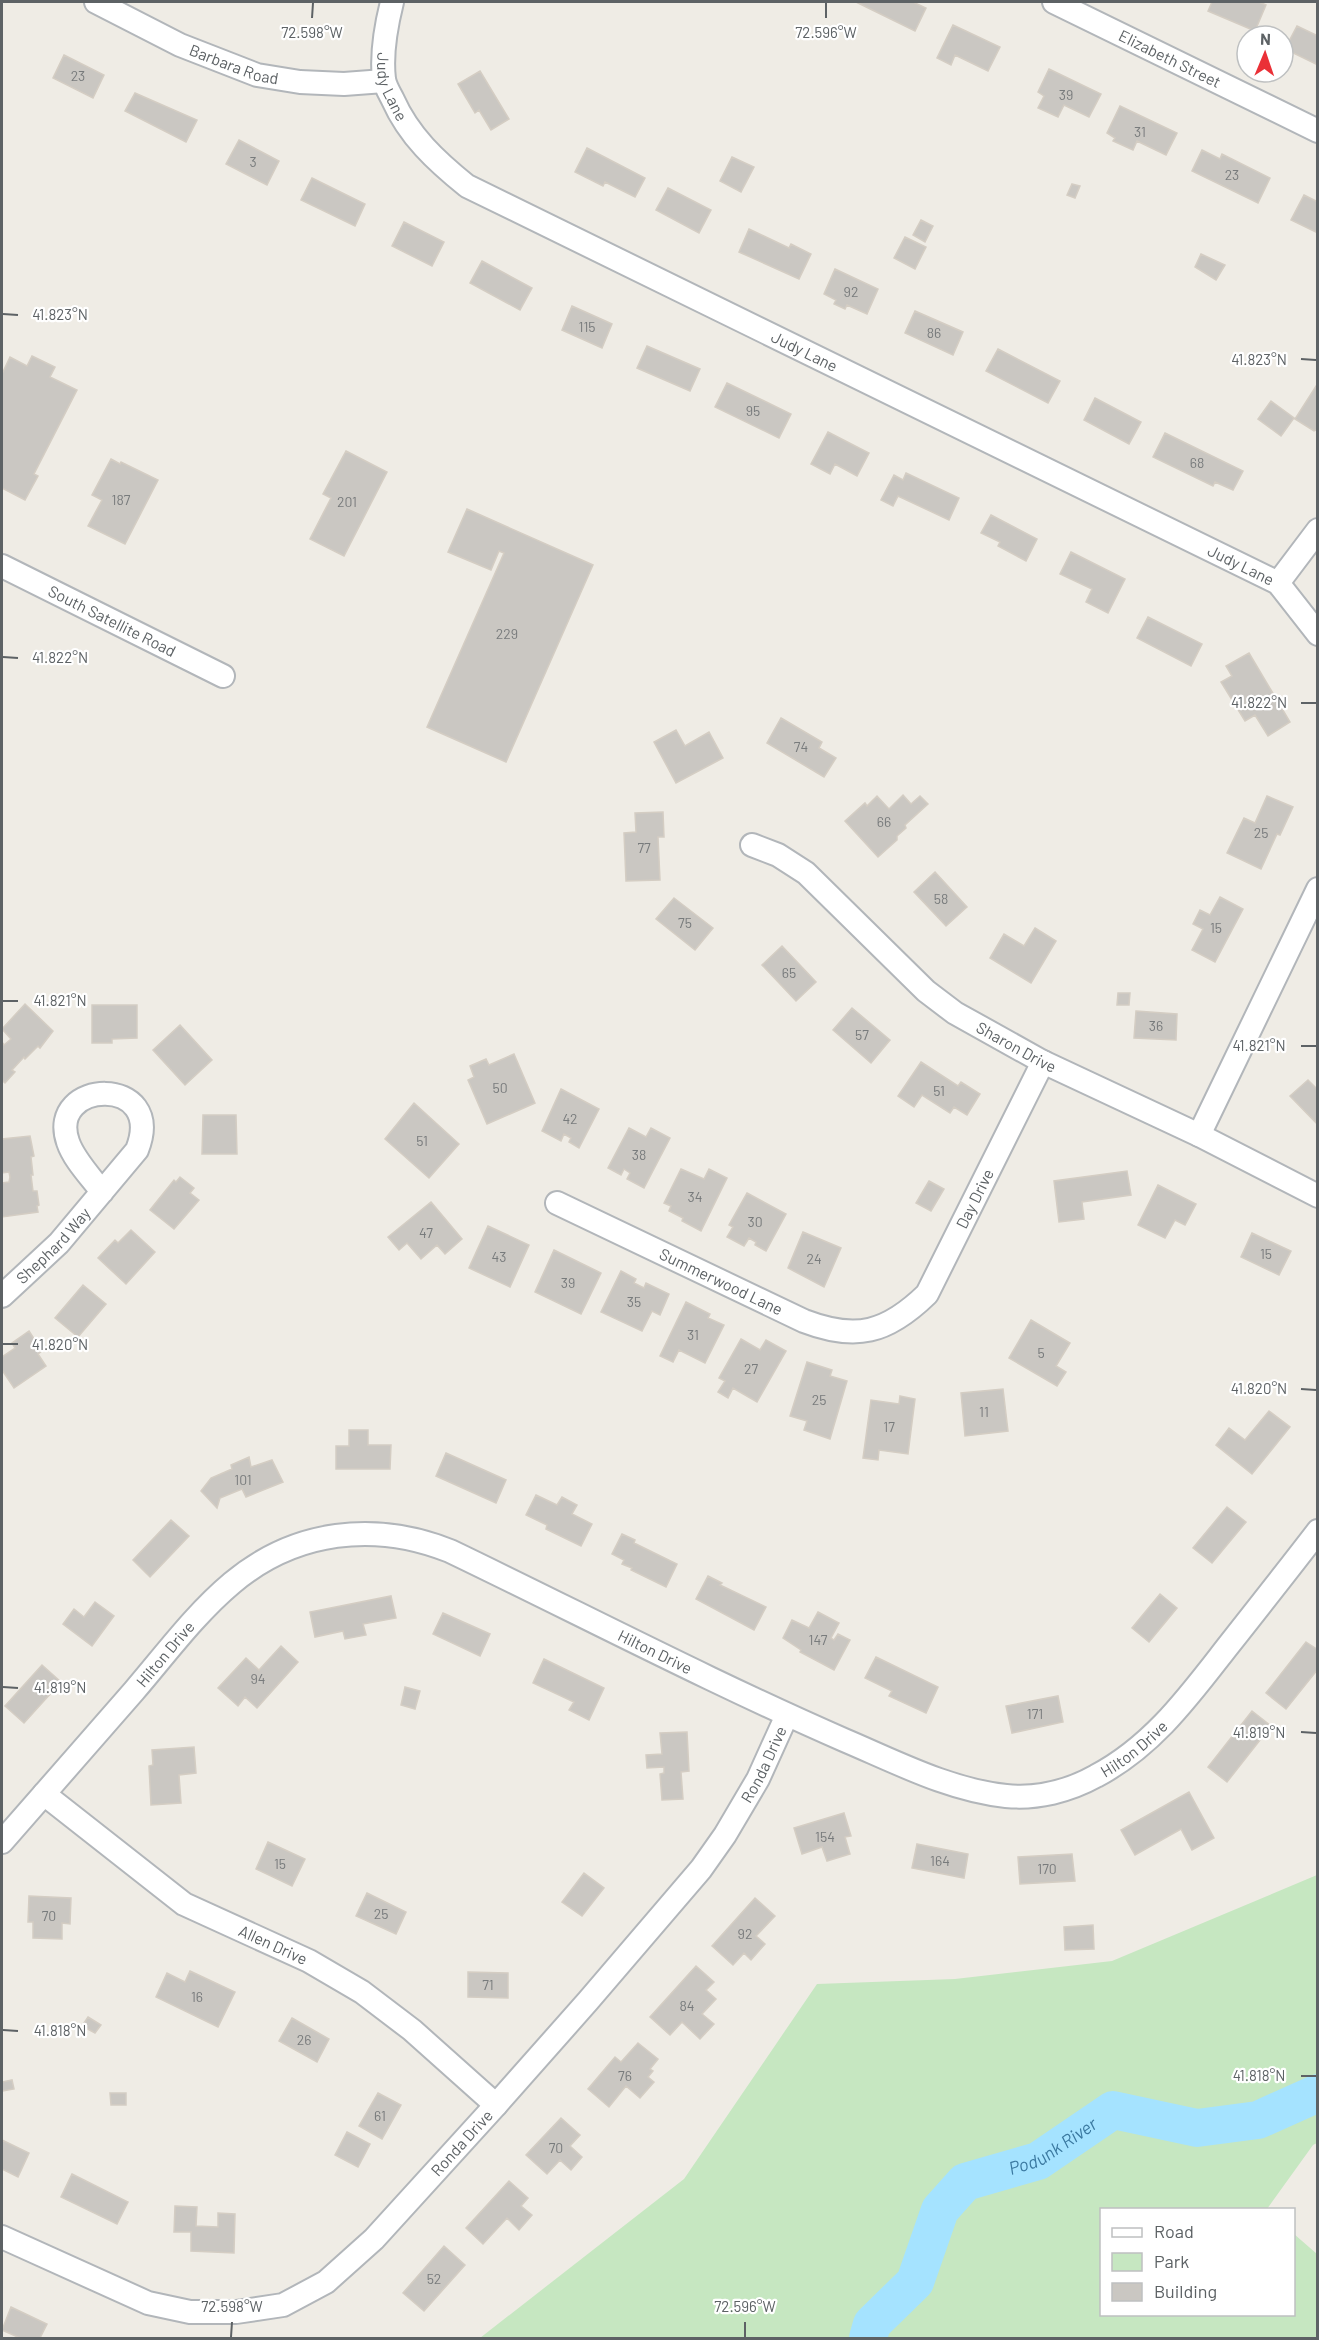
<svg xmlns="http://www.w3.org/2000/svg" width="1319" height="2340" viewBox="0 0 1319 2340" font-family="Barlow,sans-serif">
<rect width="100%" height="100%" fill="#efece5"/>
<path fill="#c6e7c1" d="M1317,1875v268l-4,2 -46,64 -165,1v104h192v-80l23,20v84h-837l204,-159 133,-195 138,-5 157,-18z"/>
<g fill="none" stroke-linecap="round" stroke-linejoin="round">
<path stroke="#a5e3ff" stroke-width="38" id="s1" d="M868,2338l4,-14 43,-42 25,-72 25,-28 73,-21 75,-51 84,18 61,-8 60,-27"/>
</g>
<path fill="#cac7c2" stroke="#d4cdc3" stroke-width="1.5" d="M856,2h57l13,6 -11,23z
M1212,2h47l7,3 -11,26 -47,-20z
M953,25l47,22 -12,24 -33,-16 -4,10 -14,-7z
M1297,26l21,10v29l-33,-16z
M64,55l40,20 -11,23 -40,-20z
M1049,69l52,25 -12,23 -25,-12 -6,12 -20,-9 6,-12 -6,-4z
M480,71l29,48 -18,11 -12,-20 -4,3 -17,-29z
M135,93l62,27 -11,22 -61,-31z
M1120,106l57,27 -11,22 -29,-14 -4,9 -20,-9 2,-3 -8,-5z
M239,140l40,21 -12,24 -41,-21z
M587,148l58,30 -10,19 -30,-15 -2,4 -28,-14z
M1202,150l18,9 2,-5 48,24 -12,25 -66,-32z
M732,157l22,10 -13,25 -21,-11z
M312,178l53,26 -10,22 -54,-26z
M1072,184l8,2 -5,12 -8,-3z
M668,188l43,22 -12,23 -43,-23z
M1304,195l14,7v31l-27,-13z
M921,220l12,6 -8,16 -12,-7z
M404,222l40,20 -12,24 -40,-20z
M749,229l40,19 2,-4 20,10 -12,25 -60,-27z
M905,237l21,10 -11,22 -21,-11z
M1201,254l24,11 -9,15 -21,-13z
M482,261l50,27 -12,22 -50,-27z
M835,269l43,20 -11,25 -20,-9 -2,4 -11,-5 2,-4 -12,-6z
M572,306l40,18 -10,24 -40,-18z
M915,311l48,21 -10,23 -48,-22z
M647,346l53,23 -10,22 -53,-23z
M998,349l62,32 -12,22 -62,-32z
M32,356l23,11 -5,10 27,13 -43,84 4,2 -13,24 -23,-12v-114l8,-17 17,9z
M727,383l64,31 -12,24 -64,-31z
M1318,383v46l-4,2 -19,-12z
M1095,398l46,24 -12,22 -45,-24z
M1271,401l23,17 -13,18 -23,-17z
M828,432l41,21 -12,23 -22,-12 -5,10 -19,-10z
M1165,433l78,38 -10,19 -18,-8 -2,4 -60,-29z
M346,451l41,21 -43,84 -34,-17 21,-41 -8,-4z
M111,459l9,5 1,-2 37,18 -33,64 -37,-18 14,-26 -10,-5z
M906,473l53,25 -10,22 -51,-24 -5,10 -12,-6 13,-25 9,5z
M467,509l126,56 -87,197 -79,-35 77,-174 -5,-2 -8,19 -43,-18z
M991,515l46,24 -11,22 -28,-15 2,-4 -19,-9z
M1071,552l54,27 -17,34 -22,-11 6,-13 -32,-15z
M1148,617l54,27 -11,22 -54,-28z
M1249,653l41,69 -22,14 -13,-21 -10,6 -24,-39 11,-6 -6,-10z
M781,718l41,24 -3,6 17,10 -12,19 -57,-34z
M676,730l9,16 24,-14 14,26 -47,25 -22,-41z
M903,795l8,9 9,-8 8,8 -23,21 1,3 -9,8v4l-19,17 -33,-36 20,-18 2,3 10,-10 12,13z
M1267,796l26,11 -13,28 -3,-1 -16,35 -34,-16 17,-35 11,5z
M663,812l1,25h-6l2,43 -34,1 -2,-48 12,-1 -1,-19z
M935,872l32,35 -21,19 -32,-34z
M1220,897l23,12 -28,53 -23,-12 11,-21 -10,-5 7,-14 10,5z
M674,898l39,30 -18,22 -39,-31z
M1035,928l21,13 -25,42 -41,-25 14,-24 20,12z
M782,946l34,36 -20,19 -34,-36z
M1118,993h12l-1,12h-12z
M25,1004l28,27 -13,17 -2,-2 -13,13 -1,-2 -12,13 3,2 -10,11 -2,-2 -1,2v-41l2,3 7,-6 -9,-10z
M92,1005h45v33l-25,1v4h-20z
M852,1008l38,32 -19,23 -38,-33z
M1136,1011l41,3 -1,26 -42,-2z
M180,1025l32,35 -27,25 -32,-35z
M514,1054l21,49 -48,21 -19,-44 6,-3 -4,-11 16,-7 3,6z
M921,1062l37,24 3,-4 19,12 -13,21 -13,-8 -4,6 -28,-18 -8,12 -16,-11z
M1308,1080l10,10v35l-28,-29z
M561,1089l38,20 -20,39 -10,-6 2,-4 -7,-4 -3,7 -19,-10z
M414,1103l45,41 -30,34 -44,-39z
M203,1115h33l1,39h-35z
M629,1128l17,9 5,-9 19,10 -26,50 -17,-9 3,-6 -6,-4 -3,6 -13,-7z
M30,1136l4,20 -3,1 2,18h-2l2,16h4l2,14 -2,1 1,6 -36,5v-34l7,-1 1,-5 -1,-5 -7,1v-34z
M681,1169l23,10 5,-10 18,9 -26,53 -19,-10 1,-3 -14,-7 2,-5 -7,-3z
M1127,1171l4,24 -49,7 2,17 -25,3 -5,-41z
M180,1177l14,11 -4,5 9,7 -25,29 -24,-19 24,-30 2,2z
M929,1181l15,8 -13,22 -15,-8z
M1158,1185l38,19 -11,21 -10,-5 -10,18 -27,-13z
M747,1193l39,21 -20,37 -11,-6 1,-3 -7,-4 -5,8 -17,-9 6,-10 -4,-2z
M431,1202l31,37 -17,15 -8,-9 -16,14 -14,-16 -8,7 -11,-13z
M488,1226l41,19 -19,42 -41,-19z
M131,1230l24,22 -29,32 -28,-26 17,-18 3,3z
M803,1232l38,16 -17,39 -36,-19z
M1252,1233l39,18 -12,24 -38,-18z
M554,1250l47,23 -20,41 -46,-22z
M621,1271l15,8 -2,4 10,5 2,-5 23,11 -9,21 -8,-4 -10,20 -41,-19z
M83,1285l23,19 -28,33 -23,-19z
M686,1302l24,12 -2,4 16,7 -19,38 -26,-13 -6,12 -13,-6z
M1031,1320l39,23 -14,23 10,6 -9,14 -48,-28z
M29,1331l13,20 -4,3 8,12 -32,22 -12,-18v-13l13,-9 -3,-5z
M741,1339l19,11 6,-10 20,11 -29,51 -24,-14 -5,10 -10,-6 7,-11 -6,-3z
M807,1362l25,8 -2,6 17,5 -17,58 -26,-9 3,-9 -17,-5z
M1003,1389l5,42 -43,5 -4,-43z
M900,1396l15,3 -7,55 -29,-4 -1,10 -15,-2 8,-58 28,4z
M1269,1411l21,16 -38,47 -36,-29 13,-17 16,12z
M349,1430h19v15h23l-1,24h-54v-23h13z
M446,1453l60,27 -10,23 -60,-27z
M249,1457l2,10 21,-7 11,22 -37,15 -4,-8 -22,9 -3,10 -16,-17 10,-13 21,-9 -1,-4z
M536,1495l21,10 5,-8 15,8 -5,9 20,10 -11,22 -35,-17 1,-4 -21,-10z
M1227,1507l19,15 -34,41 -19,-15z
M171,1520l18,16 -39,41 -17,-17z
M622,1534l13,6 -1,3 43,21 -11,23 -35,-17 1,-2 -10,-4 2,-4 -12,-6z
M708,1576l14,7 -2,2 46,22 -12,23 -58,-31z
M1160,1594l17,14 -28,34 -17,-14z
M391,1596l5,22 -33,6 3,11 -21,4 -2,-8 -28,6 -5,-25z
M95,1602l19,14 -22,30 -29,-22 11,-15 10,8z
M818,1612l21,11 -8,15 3,2 4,-6 12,6 -16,30 -34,-18 1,-2 -18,-12 9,-18 17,8z
M443,1613l47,21 -10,22 -47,-22z
M1306,1642l12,8v19l-32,40 -20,-16z
M281,1646l17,16 -41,46 -12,-11 -7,9 -20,-18 28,-30 13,12z
M876,1657l62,30 -12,26 -37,-17 3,-5 -27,-13z
M544,1659l60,29 -15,32 -20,-10 5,-8 -41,-19z
M42,1665l19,17 -37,41 -19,-17z
M405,1687l15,4 -5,18 -14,-4z
M1058,1696l5,26 -51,11 -6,-27z
M1252,1711l19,15 -44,56 -19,-15z
M687,1732l2,39 -8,1 2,27 -21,1 -2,-26 4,-1v-6l-17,1 -1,-13 16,-1 -2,-21z
M194,1747l2,26 -17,2 2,28 -30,2 -2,-39 4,-1 -1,-15z
M1189,1792l25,46 -22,12 -11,-21 -46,26 -14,-25z
M844,1813l7,23 -6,1 5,17 -23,7 -5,-14 -20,7 -8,-26z
M268,1842l37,17 -13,27 -36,-17z
M917,1844l51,10 -4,24 -52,-10z
M1072,1854l3,27 -55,3 -2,-27z
M584,1873l20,15 -22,28 -20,-14z
M367,1893l39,19 -10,22 -40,-18z
M29,1896l42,2 -1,26 -8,-1v16l-29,-1v-16h-5z
M755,1898l20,18 -19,20 9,8 -14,16 -7,-7 -11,12 -21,-19z
M1093,1925l1,24 -29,1 -1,-23z
M696,1966l18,16 -8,8 10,9 -14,15 12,10 -14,15 -18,-17 -12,13 -20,-18z
M190,1971l45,21 -17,35 -62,-30 11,-24 18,9z
M468,1972l40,1v25l-40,-1z
M88,2017l13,8 -6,8 -13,-7z
M292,2018l37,21 -12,23 -38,-21z
M638,2043l20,16 -8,10 3,2 -5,6 6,5 -14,16 -14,-12 -17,21 -21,-18 27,-32 6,5z
M12,2080l2,9 -12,2v-9z
M110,2093h16v12h-15z
M378,2093l23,12 -19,34 -23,-13z
M561,2118l19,17 -10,11 12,11 -11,13 -11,-10 -13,14 -21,-19z
M347,2132l23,12 -12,23 -23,-12z
M2,2140l27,13 -11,24 -16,-8z
M72,2174l56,28 -11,22 -56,-27z
M509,2181l19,17 -7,8 11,9 -13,15 -12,-12 -24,26 -17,-16z
M175,2206l22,1 -1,19 22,1v-14l17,1 -1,39 -43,-2v-19h-17z
M444,2246l21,19 -41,46 -21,-18z
M11,2307l36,17 -7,14h-20l-18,-8z"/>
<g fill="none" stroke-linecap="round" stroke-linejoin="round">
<defs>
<g id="street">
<path id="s2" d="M96,2l84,43 77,30 43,7 44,2 40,-3"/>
<path id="s3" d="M392,2c-6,24 -11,52 -8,77 1,7 6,15 9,21 16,36 43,61 74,86l811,397 40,51"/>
<path id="s4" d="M1054,2l264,129"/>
<path id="s5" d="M2,566l221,110"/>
<path d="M1278,583l40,-53"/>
<path id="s6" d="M752,845l26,10 28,18 120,118 29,22 88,49 156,73 119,61"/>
<path d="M1199,1135l119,-246"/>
<path id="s7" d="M557,1203l247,118c52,20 83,12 123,-27l116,-232"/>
<path id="s8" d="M2,1296l57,-53 78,-93c30,-76 -91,-71 -69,-8 6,18 23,35 34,50"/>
<path id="s9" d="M44,1794l140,110 125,57 53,31 50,38 84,75"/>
<path id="s10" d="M2,1842c44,-50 88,-101 132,-151 31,-36 61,-77 98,-108 63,-53 143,-62 218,-32 131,63 261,131 394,189 52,22 105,50 162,56 31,3 63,-5 90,-20 57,-30 93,-80 132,-130 30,-38 60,-76 90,-115"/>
<path id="s11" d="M2,2237l146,66 42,9h46l47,-7 43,-23 48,-43 122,-134 92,-104 113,-132 24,-34 33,-56 29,-64"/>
</g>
</defs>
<use href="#street" stroke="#b2b6ba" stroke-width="26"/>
<use href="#street" stroke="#fff" stroke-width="22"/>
</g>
<path fill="none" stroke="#5d6265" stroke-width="2" d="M312,18l1,-15M826,18v-15M3,314l15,1M1301,359l15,1M3,657l15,1M1301,703h15M3,1001h15M1301,1046h15M3,1344h15M1301,1389l15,1M3,1687l15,1M1301,1732l15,1M3,2030l15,1M1301,2076h15M231,2337l1,-15M745,2337v-15"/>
<g text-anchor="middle" stroke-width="4.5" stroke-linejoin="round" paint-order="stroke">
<g font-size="14" fill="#787b7c">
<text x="78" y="81">23</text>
<text x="1066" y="100">39</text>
<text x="1140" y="137">31</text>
<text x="253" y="167">3</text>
<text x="1232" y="180">23</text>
<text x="851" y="297">92</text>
<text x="587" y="332">115</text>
<text x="934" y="338">86</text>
<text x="753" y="416">95</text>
<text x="1197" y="468">68</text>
<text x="121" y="505">187</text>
<text x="347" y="507">201</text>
<text x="507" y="639">229</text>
<text x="801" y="752">74</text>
<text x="884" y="827">66</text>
<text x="1261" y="838">25</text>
<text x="644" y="853">77</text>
<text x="941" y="904">58</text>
<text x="685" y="928">75</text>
<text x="1216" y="933">15</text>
<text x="789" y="978">65</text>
<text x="1156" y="1031">36</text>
<text x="862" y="1040">57</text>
<text x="500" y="1093">50</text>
<text x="939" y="1096">51</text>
<text x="570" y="1124">42</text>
<text x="422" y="1146">51</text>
<text x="639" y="1160">38</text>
<text x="695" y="1202">34</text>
<text x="755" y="1227">30</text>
<text x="426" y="1238">47</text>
<text x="1266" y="1259">15</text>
<text x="499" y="1262">43</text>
<text x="814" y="1264">24</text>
<text x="568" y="1288">39</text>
<text x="634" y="1307">35</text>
<text x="693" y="1340">31</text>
<text x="1041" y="1358">5</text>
<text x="751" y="1374">27</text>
<text x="819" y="1405">25</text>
<text x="984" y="1417">11</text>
<text x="889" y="1432">17</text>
<text x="243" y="1485">101</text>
<text x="818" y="1645">147</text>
<text x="258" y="1684">94</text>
<text x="1035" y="1719">171</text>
<text x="825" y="1842">154</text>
<text x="940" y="1866">164</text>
<text x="280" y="1869">15</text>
<text x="1047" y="1874">170</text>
<text x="381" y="1919">25</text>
<text x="49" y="1921">70</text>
<text x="745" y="1939">92</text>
<text x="488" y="1990">71</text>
<text x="197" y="2002">16</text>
<text x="687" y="2011">84</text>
<text x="304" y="2045">26</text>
<text x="625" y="2081">76</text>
<text x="380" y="2121">61</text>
<text x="556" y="2153">70</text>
<text x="434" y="2284">52</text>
</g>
<g font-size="16" fill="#5d6265" stroke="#fff">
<text dy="6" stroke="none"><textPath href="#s4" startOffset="129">Elizabeth Street</textPath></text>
<text dy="6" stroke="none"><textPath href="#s2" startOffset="152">Barbara Road</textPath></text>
<text dy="6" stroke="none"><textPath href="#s3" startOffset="87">Judy Lane</textPath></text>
<text dy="6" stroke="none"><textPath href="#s3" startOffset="591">Judy Lane</textPath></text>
<text dy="6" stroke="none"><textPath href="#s3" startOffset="1077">Judy Lane</textPath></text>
<text dy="6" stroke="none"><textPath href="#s5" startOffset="123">South Satellite Road</textPath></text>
<text dy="6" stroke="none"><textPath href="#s6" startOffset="336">Sharon Drive</textPath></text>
<text dy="6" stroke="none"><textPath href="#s7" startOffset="516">Day Drive</textPath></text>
<text dy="6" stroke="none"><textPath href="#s8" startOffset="72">Shephard Way</textPath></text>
<text dy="6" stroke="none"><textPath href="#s7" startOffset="182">Summerwood Lane</textPath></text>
<text dy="6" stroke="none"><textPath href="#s10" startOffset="807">Hilton Drive</textPath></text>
<text dy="6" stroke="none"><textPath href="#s10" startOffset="249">Hilton Drive</textPath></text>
<text dy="6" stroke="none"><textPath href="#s10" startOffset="1328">Hilton Drive</textPath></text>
<text dy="6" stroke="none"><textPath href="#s11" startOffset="1026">Ronda Drive</textPath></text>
<text dy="6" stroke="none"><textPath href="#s9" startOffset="276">Allen Drive</textPath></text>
<text dy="6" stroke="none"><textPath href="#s11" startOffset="540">Ronda Drive</textPath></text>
</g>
<g font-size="18" font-style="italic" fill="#3b79a0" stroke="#fff">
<text dy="6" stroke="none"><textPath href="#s1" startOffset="284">Podunk River</textPath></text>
</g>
</g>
<g font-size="15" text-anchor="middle" fill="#5d6265" stroke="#fff" stroke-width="4.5" stroke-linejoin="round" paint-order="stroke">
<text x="312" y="38">72.598°W</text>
<text x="826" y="38">72.596°W</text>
<text x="60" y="320">41.823°N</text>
<text x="1259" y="365">41.823°N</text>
<text x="60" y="663">41.822°N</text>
<text x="1259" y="708">41.822°N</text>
<text x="60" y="1006">41.821°N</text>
<text x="1259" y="1051">41.821°N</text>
<text x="60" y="1350">41.820°N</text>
<text x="1259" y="1394">41.820°N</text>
<text x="60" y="1693">41.819°N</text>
<text x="1259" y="1738">41.819°N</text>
<text x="60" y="2036">41.818°N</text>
<text x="1259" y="2081">41.818°N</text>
<text x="232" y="2312">72.598°W</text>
<text x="745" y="2312">72.596°W</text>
</g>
<rect width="1319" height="2340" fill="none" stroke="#5d6265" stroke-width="6"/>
<rect x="1100" y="2208" width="195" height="108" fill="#ffffff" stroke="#bec0c1" stroke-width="1.5"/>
<rect x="1112" y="2228" width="30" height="9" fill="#ffffff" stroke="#bec0c1" stroke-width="1.5"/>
<text x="1154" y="2238" font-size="18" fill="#5d6265">Road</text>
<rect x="1112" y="2253" width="30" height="18" fill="#c6e7c1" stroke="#bec0c1" stroke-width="1.5"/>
<text x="1154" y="2268" font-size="18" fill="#5d6265">Park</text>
<rect x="1112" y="2283" width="30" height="18" fill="#cac7c2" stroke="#bec0c1" stroke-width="1.5"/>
<text x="1154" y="2298" font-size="18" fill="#5d6265">Building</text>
<g transform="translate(1265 54) rotate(2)"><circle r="28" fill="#ffffff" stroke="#bec0c1" stroke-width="1.5"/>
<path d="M0-4.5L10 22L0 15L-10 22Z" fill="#ea3037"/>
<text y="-9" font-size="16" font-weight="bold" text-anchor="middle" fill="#5d6265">N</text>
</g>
</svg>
